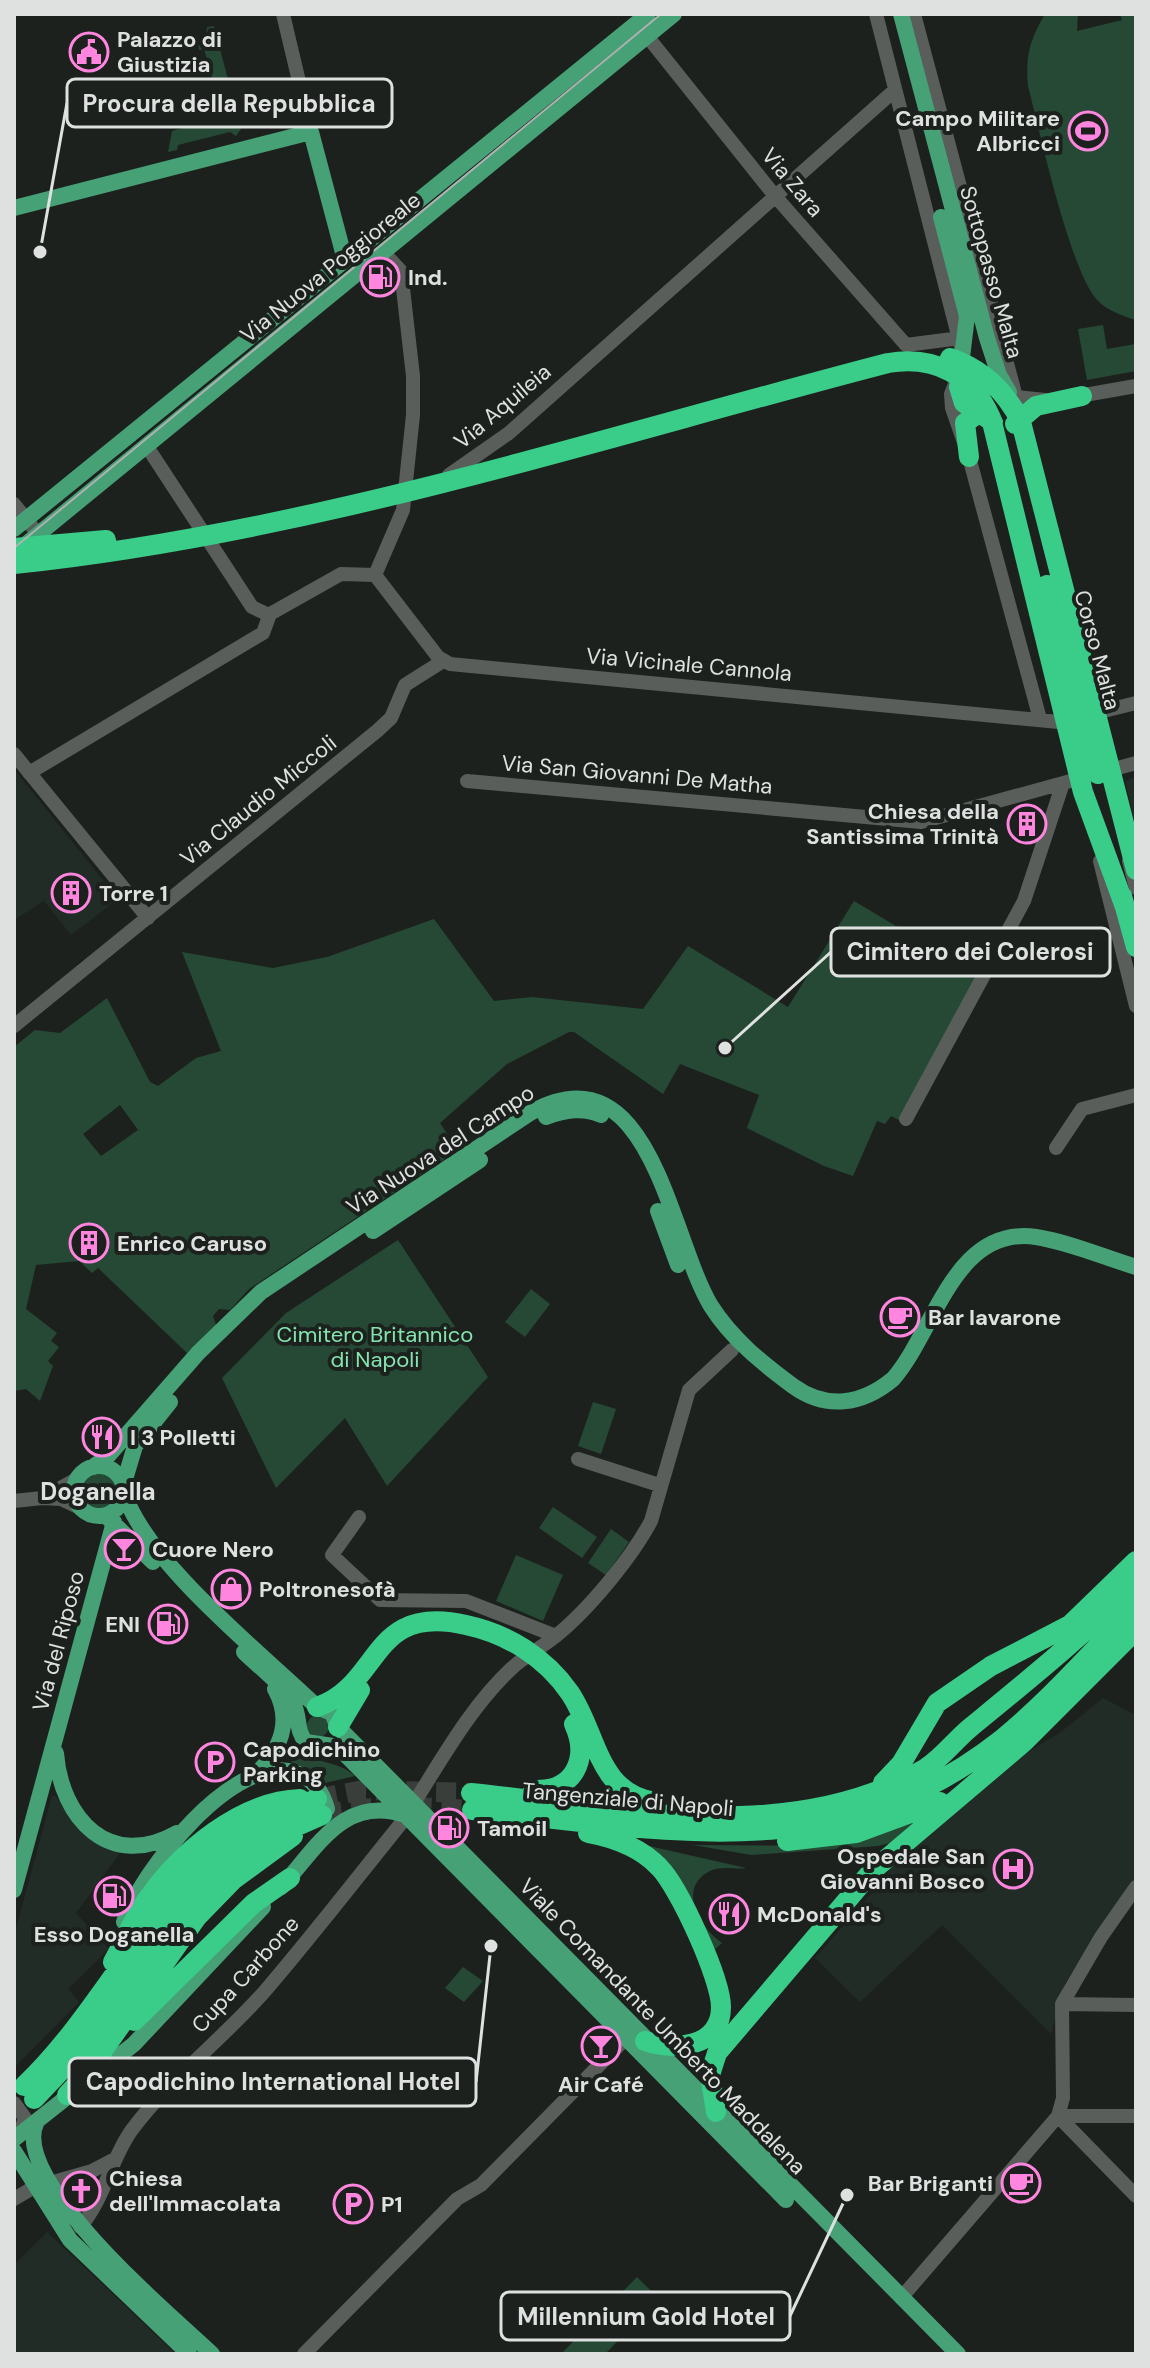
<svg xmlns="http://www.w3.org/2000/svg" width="1150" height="2368" viewBox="0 0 1150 2368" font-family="'DM Sans',sans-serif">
<rect width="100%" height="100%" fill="#1d211e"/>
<path fill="#222c26" d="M14,769l104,130 -47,36 -27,-34 -30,19z
M1136,777v49l-11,-45z
M1103,1698l33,17v162l-71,106 -14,51 -109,-109 -82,77 -45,-44 70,-80 9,-17 132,-108 35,-21z
M52,1796h4l25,36 39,21 -44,60 33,36 -41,40 11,13 -65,66v-132z
M47,2232l129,122h-162v-89z"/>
<path fill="#254935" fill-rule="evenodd" d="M1045,14h33l-1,17 45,-11 -2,-6h16v306c-13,-4 -28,-9 -38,-19 -28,-29 -58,-169 -70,-215 -3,-29 2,-47 17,-72z
M214,26l27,103 -5,7 -6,-4 -52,13 -1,5 -9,2 4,-21 51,-14 -19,-68 -5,1 -1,-7 8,-2 1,-14z
M1103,325l4,24 29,-5v27l-49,9 -9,-51z
M854,901l42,25 12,2 2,7 66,41 -77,144 -8,-4 -6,8 -8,-3 -24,55 -29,-10 -77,-38 12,-33 -79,-31 -17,30 -89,-62h-5l-62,32 -67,59 18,27 -209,139 -19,21 -11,-1 -6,7 3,9 -29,28 -89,-85 -6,5 -13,-12 -43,4 -10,44 31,24 -6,8 8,6 -11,14 5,5 -13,35 -14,-12 -12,2v-344l21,-17 25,3 47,-35 43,84 8,4 38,-28 25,-7 -39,-99 91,16 54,-11 107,-38 60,82 38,-4 111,12 45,-63 100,61zM120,1105l18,25 -37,26 -18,-22z
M398,1240l90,137 -101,109 -42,-68 -69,70 -54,-110 64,-65z
M531,1289l19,15 -25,33 -20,-15z
M593,1402l23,7 -15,45 -23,-8z
M78 1492a21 21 0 1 1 42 0a21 21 0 1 1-42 0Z
M553,1507l44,30 -15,21 -43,-30z
M611,1529l18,13 -23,33 -18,-12z
M516,1555l47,20 -20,46 -47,-20z
M307 1726a11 11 0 1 1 22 0a11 11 0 1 1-22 0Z
M298,1751c19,13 39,9 57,25l-30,7 -16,-14 -18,-7z
M917,1820l-27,23 -12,3 -127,9 -58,-10 127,1z
M636,1843l110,25c-9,2 -24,-3 -36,3 -34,17 -10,57 12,72l-9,8z
M463,1967l20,14 -19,21 -19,-14z
M637,2277l22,22 -54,55h-44z"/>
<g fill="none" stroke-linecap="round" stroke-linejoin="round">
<path stroke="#3a3e3b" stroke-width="20" stroke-dasharray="20 10" stroke-linecap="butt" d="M317,1799l46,-9 108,3
M322,1815c50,-11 99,-8 150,-5"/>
<path stroke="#595e5b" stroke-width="14" d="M283,14l28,118
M876,14l85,333
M914,14l102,383 29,3
M647,36l128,160 131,149 54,-7
M958,377l-7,17 1,14 17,49 71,262
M1073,397l63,-11
M146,445l106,162 17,8
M449,475l60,-42 386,-343
M14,504l24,30
M375,575l63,82 12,7 609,58 77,-19
M375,575l28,-65 10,-95v-39l-12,-105 -18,-19
M14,754l134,164
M29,773l234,-140 7,-19 71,-40 34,1
M467,781l454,41 215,-59
M1100,861l36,145
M1129,861l7,27
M14,1026l363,-295 14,-13 14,-33 38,-24
M906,1119l118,-218 39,-118
M1056,1148l26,-39 54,-14
M578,1459l81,26
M43,1498l18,1 19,9
M14,1501l28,-3 35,-19
M359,1517l-27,38 48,45 86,1 90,35
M414,1803c29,-46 58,-98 98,-135 14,-13 31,-21 45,-33 32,-26 75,-78 94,-114l38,-131 43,-40
M1062,2004l74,1
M14,2103l11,15 -6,18
M1058,2116l78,80
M1058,2116h78
M50,2183l42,-12 21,-11
M14,2199l22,-13
M80,2227c24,-27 30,-66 51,-96 38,-52 92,-92 134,-140 49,-57 95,-117 142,-175
M901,2298l157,-182 5,-18 -1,-94 39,-67 35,-50
M304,2354l153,-155 24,-14 145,-147"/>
<path stroke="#46a177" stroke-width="16" d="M901,14l86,324 12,37 10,17
M14,208l297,-76 34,128
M941,217l26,99 -7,58
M14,529l634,-515
M19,550l655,-536
M546,1117c19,-7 37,-10 55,-2
M658,1211l20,54
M373,1231l107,-71
M74 1491a25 25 0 1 1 50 0a25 25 0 1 1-50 0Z
M93,1467l15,-11 90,-103 63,-61 269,-179c121,-68 139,124 181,193 21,33 51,57 82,80 33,24 69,19 100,-7 42,-48 61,-154 143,-142 33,5 67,20 100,30
M123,1486l12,-40 35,-44
M124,1493c23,70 138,161 193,214l15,6 6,14 620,627
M106,1516l47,46
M244,1652c15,15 40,33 50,53 6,13 2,26 12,37l27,4 9,5 444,449
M56,1753c5,66 54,118 121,80
M255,1775c25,-24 38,-54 20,-86
M281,1887c36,-39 63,-93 124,-72
M14,1890l100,-368
M124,1922c17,-50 110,-171 172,-149 17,5 27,20 31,36
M37,2121c-30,58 135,195 175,233
M14,2139l120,-95 129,-137
M14,2151l56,89 119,114"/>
<path stroke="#3acd89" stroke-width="20" d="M950,358c32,11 56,34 71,64l115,448
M959,387l5,16 29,19
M1015,424l21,-18 46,-10
M969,457l-4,-34 12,-9h8
M14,548l92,-8
M14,564c298,-31 585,-126 874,-201 47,-8 84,12 103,55l92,374 42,115
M1047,585l51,189
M1122,896l14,51
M317,1707c66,-23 52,-104 149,-82 42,9 79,32 104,68 28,42 27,100 85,109
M338,1727l22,-37
M883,1783l18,-19 36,-61 54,-37 79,-41 66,-64
M533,1790c41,2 57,-31 41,-66
M471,1793c147,15 319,55 455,-25 17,-11 29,-28 45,-41 56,-46 113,-92 165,-144
M472,1810c193,19 363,61 530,-71 48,-39 90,-88 134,-132
M588,1833c27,5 52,14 71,34 20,20 62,112 62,140 0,41 -47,44 -76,34
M787,1841l69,-8 84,-31
M113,1962c12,-21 21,-46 36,-65 33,-46 92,-96 151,-98
M134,2021l120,-118 36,-25
M24,2086c71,-68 112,-158 182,-224 31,-30 71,-49 111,-63
M67,2095l20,-22 110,-156 36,-37 60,-44
M34,2099l55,-58 84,-117 41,-47 42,-33 66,-29
M716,2112l-6,-37 7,-22 155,-182 152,-129 112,-112"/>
<path stroke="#aeb1af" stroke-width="2" d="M14,548l647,-534"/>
</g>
<defs>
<symbol id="civic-ring" viewBox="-11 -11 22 22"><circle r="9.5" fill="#1d211e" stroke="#ff85de" stroke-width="1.5"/><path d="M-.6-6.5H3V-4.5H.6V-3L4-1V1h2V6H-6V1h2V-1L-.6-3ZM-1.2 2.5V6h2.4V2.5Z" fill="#ff85de"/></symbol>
<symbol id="stadium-ring" viewBox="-11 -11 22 22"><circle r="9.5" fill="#1d211e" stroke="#ff85de" stroke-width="1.5"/><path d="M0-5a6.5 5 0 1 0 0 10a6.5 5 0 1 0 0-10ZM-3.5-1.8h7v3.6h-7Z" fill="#ff85de"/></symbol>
<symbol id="fuel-ring" viewBox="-11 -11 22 22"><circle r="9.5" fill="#1d211e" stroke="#ff85de" stroke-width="1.5"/><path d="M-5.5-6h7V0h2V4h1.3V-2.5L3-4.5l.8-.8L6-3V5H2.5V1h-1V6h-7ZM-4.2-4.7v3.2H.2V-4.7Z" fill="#ff85de"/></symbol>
<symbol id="building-ring" viewBox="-11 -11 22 22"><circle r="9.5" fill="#1d211e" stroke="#ff85de" stroke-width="1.5"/><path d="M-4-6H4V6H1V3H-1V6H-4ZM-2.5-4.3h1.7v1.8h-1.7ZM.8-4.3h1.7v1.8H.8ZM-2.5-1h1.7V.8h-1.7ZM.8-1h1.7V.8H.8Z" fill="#ff85de"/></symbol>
<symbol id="cafe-ring" viewBox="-11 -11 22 22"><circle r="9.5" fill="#1d211e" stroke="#ff85de" stroke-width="1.5"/><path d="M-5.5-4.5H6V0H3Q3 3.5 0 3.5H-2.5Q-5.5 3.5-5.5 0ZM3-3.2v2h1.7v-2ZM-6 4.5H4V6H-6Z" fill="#ff85de"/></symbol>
<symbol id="restaurant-ring" viewBox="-11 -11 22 22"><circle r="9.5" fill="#1d211e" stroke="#ff85de" stroke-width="1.5"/><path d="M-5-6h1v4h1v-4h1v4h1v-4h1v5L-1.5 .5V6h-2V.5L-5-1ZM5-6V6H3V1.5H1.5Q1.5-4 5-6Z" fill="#ff85de"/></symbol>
<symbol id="bar-ring" viewBox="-11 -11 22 22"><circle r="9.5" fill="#1d211e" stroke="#ff85de" stroke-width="1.5"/><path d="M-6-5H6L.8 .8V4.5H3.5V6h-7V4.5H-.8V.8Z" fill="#ff85de"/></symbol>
<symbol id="shop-ring" viewBox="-11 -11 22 22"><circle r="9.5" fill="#1d211e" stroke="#ff85de" stroke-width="1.5"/><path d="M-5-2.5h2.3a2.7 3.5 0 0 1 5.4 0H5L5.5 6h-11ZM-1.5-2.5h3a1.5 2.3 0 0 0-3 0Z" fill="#ff85de"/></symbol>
<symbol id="parking-ring" viewBox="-11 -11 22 22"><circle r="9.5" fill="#1d211e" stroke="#ff85de" stroke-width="1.5"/><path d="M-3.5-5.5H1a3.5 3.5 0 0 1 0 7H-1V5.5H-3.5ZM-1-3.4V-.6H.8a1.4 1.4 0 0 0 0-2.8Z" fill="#ff85de"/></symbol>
<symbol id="hospital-ring" viewBox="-11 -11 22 22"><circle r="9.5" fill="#1d211e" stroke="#ff85de" stroke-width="1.5"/><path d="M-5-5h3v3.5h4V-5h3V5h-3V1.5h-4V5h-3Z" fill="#ff85de"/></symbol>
<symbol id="church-ring" viewBox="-11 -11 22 22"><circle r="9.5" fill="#1d211e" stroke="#ff85de" stroke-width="1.5"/><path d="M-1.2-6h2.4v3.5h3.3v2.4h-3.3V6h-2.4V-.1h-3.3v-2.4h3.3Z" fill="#ff85de"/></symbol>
</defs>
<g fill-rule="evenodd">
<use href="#civic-ring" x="67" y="30" width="44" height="44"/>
<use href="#stadium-ring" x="1066" y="109" width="44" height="44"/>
<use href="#fuel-ring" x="358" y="255" width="44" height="44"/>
<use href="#building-ring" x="1005" y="802" width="44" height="44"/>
<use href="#building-ring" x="49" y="871" width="44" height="44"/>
<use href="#building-ring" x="67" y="1221" width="44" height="44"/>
<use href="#cafe-ring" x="878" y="1295" width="44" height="44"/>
<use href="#restaurant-ring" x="80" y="1415" width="44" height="44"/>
<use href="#bar-ring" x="102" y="1527" width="44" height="44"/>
<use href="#shop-ring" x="209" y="1567" width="44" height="44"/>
<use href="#fuel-ring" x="146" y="1602" width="44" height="44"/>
<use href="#parking-ring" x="193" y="1740" width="44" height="44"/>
<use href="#fuel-ring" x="427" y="1806" width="44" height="44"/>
<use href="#hospital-ring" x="991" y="1847" width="44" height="44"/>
<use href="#fuel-ring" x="92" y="1874" width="44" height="44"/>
<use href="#restaurant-ring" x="707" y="1892" width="44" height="44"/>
<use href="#bar-ring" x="579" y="2024" width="44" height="44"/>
<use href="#cafe-ring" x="999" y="2161" width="44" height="44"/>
<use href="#church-ring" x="59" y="2169" width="44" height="44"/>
<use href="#parking-ring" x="331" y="2182" width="44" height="44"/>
</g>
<g text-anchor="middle" stroke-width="8" stroke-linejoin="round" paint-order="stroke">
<g font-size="22" font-weight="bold" fill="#dee1df" stroke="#1d211e" text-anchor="start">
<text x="117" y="47">Palazzo di<tspan x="117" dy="25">Giustizia</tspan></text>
<text x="1060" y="126" text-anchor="end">Campo Militare<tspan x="1060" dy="25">Albricci</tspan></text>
<text x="408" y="285">Ind.</text>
<text x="999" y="819" text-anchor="end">Chiesa della<tspan x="999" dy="25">Santissima Trinità</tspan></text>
<text x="99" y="901">Torre 1</text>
<text x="117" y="1251">Enrico Caruso</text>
<text x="928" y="1325">Bar Iavarone</text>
<text x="130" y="1445">I 3 Polletti</text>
<text x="152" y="1557">Cuore Nero</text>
<text x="259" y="1597">Poltronesofà</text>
<text x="140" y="1632" text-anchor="end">ENI</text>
<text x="243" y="1757">Capodichino<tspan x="243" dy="25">Parking</tspan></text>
<text x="477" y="1836">Tamoil</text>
<text x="985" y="1864" text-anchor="end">Ospedale San<tspan x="985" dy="25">Giovanni Bosco</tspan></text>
<text x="757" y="1922">McDonald's</text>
<text x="114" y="1942" text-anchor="middle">Esso Doganella</text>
<text x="601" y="2092" text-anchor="middle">Air Café</text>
<text x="109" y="2186">Chiesa<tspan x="109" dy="25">dell'Immacolata</tspan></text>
<text x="993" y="2191" text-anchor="end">Bar Briganti</text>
<text x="381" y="2212">P1</text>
</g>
<g font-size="22" fill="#dee1df" stroke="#1d211e">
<text transform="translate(793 182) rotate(50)" y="8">Via Zara</text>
<text transform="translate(330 267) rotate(-39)" y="8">Via Nuova Poggioreale</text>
<text transform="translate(992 272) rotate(74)" y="8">Sottopasso Malta</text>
<text transform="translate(502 406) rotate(-40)" y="8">Via Aquileia</text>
<text transform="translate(1098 650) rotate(75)" y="8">Corso Malta</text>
<text transform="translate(689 664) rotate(5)" y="8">Via Vicinale Cannola</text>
<text transform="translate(637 774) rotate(5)" y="8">Via San Giovanni De Matha</text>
<text transform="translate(258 800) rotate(-39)" y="8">Via Claudio Miccoli</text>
<text transform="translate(440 1149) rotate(-33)" y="8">Via Nuova del Campo</text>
<text transform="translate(58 1641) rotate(-75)" y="8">Via del Riposo</text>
<text transform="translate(628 1799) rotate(5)" y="8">Tangenziale di Napoli</text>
<text transform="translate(245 1974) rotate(-48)" y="8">Cupa Carbone</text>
<text transform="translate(663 2026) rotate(46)" y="8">Viale Comandante Umberto Maddalena</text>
</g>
<g font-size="22" fill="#83e4af" stroke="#1d211e">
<text x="375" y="1342">Cimitero Britannico<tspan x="375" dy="25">di Napoli</tspan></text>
</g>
<g font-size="24" font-weight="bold" fill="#dee1df" stroke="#1d211e">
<text x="98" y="1500">Doganella</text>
</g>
</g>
<path fill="none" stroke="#dee1df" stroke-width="3" d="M40 252L67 103M725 1048L831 952M491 1946L476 2082M847 2195L790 2316"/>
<g fill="#dee1df" stroke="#1d211e" stroke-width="3">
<circle cx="40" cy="252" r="8"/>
<circle cx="725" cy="1048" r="8"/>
<circle cx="491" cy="1946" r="8"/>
<circle cx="847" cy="2195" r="8"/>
</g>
<g fill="#1d211e" stroke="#dee1df" stroke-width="3">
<rect x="67" y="79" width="325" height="48" rx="8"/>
<rect x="831" y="928" width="279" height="48" rx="8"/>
<rect x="69" y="2058" width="407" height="48" rx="8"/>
<rect x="501" y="2292" width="289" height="48" rx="8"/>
</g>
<g font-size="24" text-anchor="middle" font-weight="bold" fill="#dee1df">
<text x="229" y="112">Procura della Repubblica</text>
<text x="970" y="960">Cimitero dei Colerosi</text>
<text x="273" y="2090">Capodichino International Hotel</text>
<text x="646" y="2325">Millennium Gold Hotel</text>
</g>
<rect width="1150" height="2368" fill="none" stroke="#dee1df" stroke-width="32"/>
</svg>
